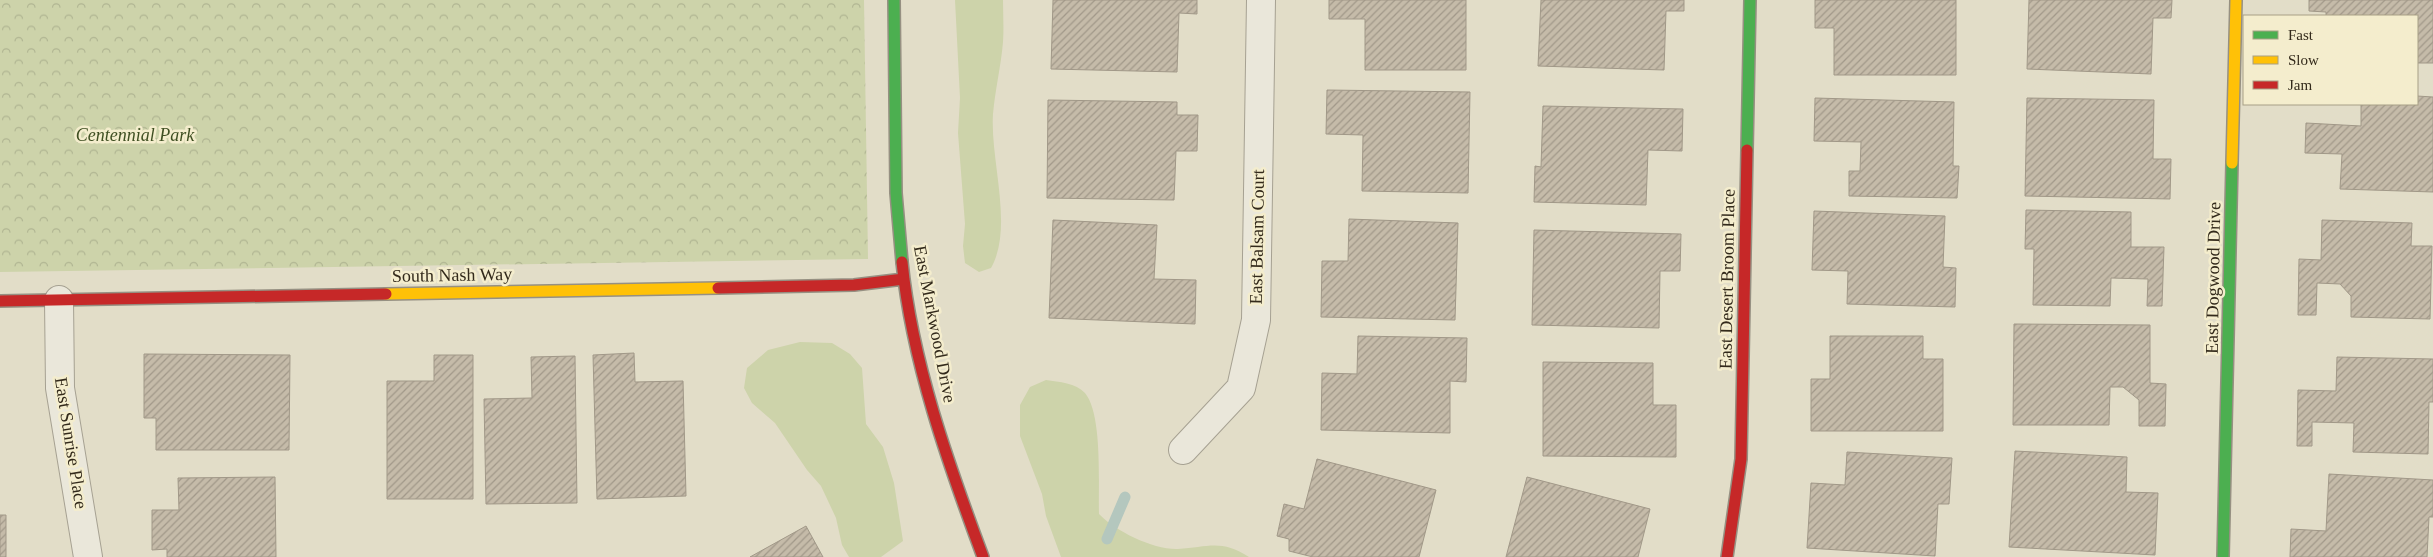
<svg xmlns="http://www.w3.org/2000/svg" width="2433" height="557" viewBox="0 0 2433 557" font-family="Georgia,serif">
<defs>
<pattern id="park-crowns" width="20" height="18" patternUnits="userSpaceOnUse" patternTransform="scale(1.25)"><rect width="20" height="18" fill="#cdd3aa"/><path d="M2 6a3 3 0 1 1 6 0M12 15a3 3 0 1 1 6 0" fill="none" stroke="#b0b592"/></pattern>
<pattern id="building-hatch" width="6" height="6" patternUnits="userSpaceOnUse" patternTransform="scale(1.25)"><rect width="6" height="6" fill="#c5bba9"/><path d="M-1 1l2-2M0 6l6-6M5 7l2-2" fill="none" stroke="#a19889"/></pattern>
</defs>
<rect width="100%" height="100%" fill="#e2ddc8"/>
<path fill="#cdd3aa" d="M955,0h48c0,14 1,28 0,42 -2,24 -8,48 -10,72 -3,47 21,113 -2,154l-12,4 -14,-9 -2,-17 2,-22 -7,-91 2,-35z
M800,342l32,1 18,11 12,14 4,56 17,23 11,36 9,58 -22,16h-32l-7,-12 -6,-27 -15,-32 -14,-16 -32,-47 -23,-20 -8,-15 3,-20 21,-18z
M1046,380c13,2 30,3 39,13 18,22 13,93 14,121 16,17 55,36 79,35 30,-2 44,-10 71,8h-188l-15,-41 -4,-22 -22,-58v-31l10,-18z"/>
<path fill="url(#park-crowns)" d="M0,0h864l4,259 -868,13z"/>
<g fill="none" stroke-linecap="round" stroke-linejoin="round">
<path stroke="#b4c7be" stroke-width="11" d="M1107,539l18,-42"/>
</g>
<path fill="url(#building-hatch)" stroke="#a19888" d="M1053,0h144v14l-18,-1 -2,59 -126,-3z
M1329,0h137v70h-101v-51h-36z
M1541,0h143v11h-18l-2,59 -126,-4z
M1815,0h141v75h-122v-47h-19z
M2029,0h143l-1,18h-18l-2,56 -124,-5z
M2309,0h124v63h-16v-47h-91v-4l-17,-1z
M1327,90l143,2 -2,101 -106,-2 1,-56 -37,-1z
M2417,96l16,1v95l-93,-3 2,-35 -37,-1 1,-30 55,3v-22h56z
M1815,98l139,4 -1,64h6l-2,32 -108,-2v-25h11l1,-29 -47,-1z
M2027,98l127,2 -1,59h18l-1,40 -145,-3z
M1048,100l129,2v13h21l-1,36h-21l-2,49 -127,-2z
M1543,106l140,3 -1,42 -34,-1 -2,55 -112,-3 1,-36 6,1z
M2026,210l105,2v35h33l-2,59h-15l1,-27 -37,-1 -1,28 -77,-1 1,-56h-9z
M1814,211l131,5 -2,51 13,1 -1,39 -108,-3 1,-33 -36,-1z
M1349,219l109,4 -3,97 -134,-3 1,-56h26z
M1053,220l104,5 -3,54 42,1 -1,44 -146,-6z
M2322,220l90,3 -1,23h21l-2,73 -79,-2v-21l-11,-12 -23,-1 -1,32h-18l1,-56 22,1z
M1534,230l147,4 -1,37h-20l-1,57 -127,-3z
M2014,324l136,1v58l16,1 -1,42h-26v-26l-16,-13h-13l-1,38h-96z
M1358,336l109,2 -1,44 -16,-1v52l-129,-3 1,-57 35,1z
M1830,336h93v23h20v72h-132v-52h19z
M634,353l1,29 48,-1 3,115 -89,3 -4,-144z
M144,354l146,1 -1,95h-133v-32h-12z
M434,355h39v144h-86v-118h47z
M575,356l2,147 -91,1 -2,-105 48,-1 -1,-41z
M2337,357l96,2v43h-4l-1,52 -75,-2 1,-29 -42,-1v24h-15l1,-56 38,1z
M1543,362l110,1v42h23v52l-133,-1z
M2015,451l112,6 -1,35 32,1 -3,62 -146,-8z
M1847,452l105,6 -3,46h-11l-3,52 -128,-8 4,-65 34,2z
M1317,459l119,31 -17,67h-106l-24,-6v-12l-12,-3 7,-32 20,5z
M2329,474l104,6v37h-4l-2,40h-137l1,-28 35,2z
M275,477l1,80h-109v-8l-15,1v-40h27l-1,-32z
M1527,477l123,32 -12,48h-132z
M0,515h6v42h-6z
M806,526l17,31h-73z"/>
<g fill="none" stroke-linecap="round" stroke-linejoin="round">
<defs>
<path id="street" d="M59,300l1,88 28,169
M1183,450l58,-62 15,-68 5,-320"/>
<path id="fast" d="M894,0l2,193 6,69
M1747,150l3,-150
M2223,557l9,-394"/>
<path id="slow" d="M2232,163l4,-163
M386,294l332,-6"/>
<path id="jam" d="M902,262c10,100 46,201 81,295
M718,288l136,-3 50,-6
M0,301l386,-7
M1727,557l14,-98 6,-309"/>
</defs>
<use href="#street" stroke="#a6a192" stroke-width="30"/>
<use href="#fast" stroke="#969082" stroke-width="14"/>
<use href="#slow" stroke="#969082" stroke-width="14"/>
<use href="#jam" stroke="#969082" stroke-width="14"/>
<use href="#street" stroke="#eae7da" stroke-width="28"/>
<use href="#fast" stroke="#4caf50" stroke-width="11"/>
<use href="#slow" stroke="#ffc107" stroke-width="11"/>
<use href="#jam" stroke="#c62828" stroke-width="11"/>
</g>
<g text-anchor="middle" stroke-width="5" stroke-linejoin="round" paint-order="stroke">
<g font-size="18" font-style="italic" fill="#3f4f22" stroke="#f4edcd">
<text x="135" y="141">Centennial Park</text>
</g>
<g font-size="18" fill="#332a1b" stroke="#f4edcd">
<text transform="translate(1257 237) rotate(-89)" y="6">East Balsam Court</text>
<text transform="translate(452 275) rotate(-1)" y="6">South Nash Way</text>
<text transform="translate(2213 278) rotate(-89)" y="6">East Dogwood Drive</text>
<text transform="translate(1727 279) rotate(-89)" y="6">East Desert Broom Place</text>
<text transform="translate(935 324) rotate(79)" y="6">East Markwood Drive</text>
<text transform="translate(71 443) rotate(81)" y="6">East Sunrise Place</text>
</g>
</g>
<rect x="2243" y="15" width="175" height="90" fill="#f4edcd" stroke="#a79f86"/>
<rect x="2253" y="31" width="25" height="8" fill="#4caf50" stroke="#a79f86"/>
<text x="2288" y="40" font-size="15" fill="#332a1b">Fast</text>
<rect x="2253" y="56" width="25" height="8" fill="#ffc107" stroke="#a79f86"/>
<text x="2288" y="65" font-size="15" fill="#332a1b">Slow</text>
<rect x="2253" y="81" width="25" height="8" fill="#c62828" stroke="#a79f86"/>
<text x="2288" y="90" font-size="15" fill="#332a1b">Jam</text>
</svg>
